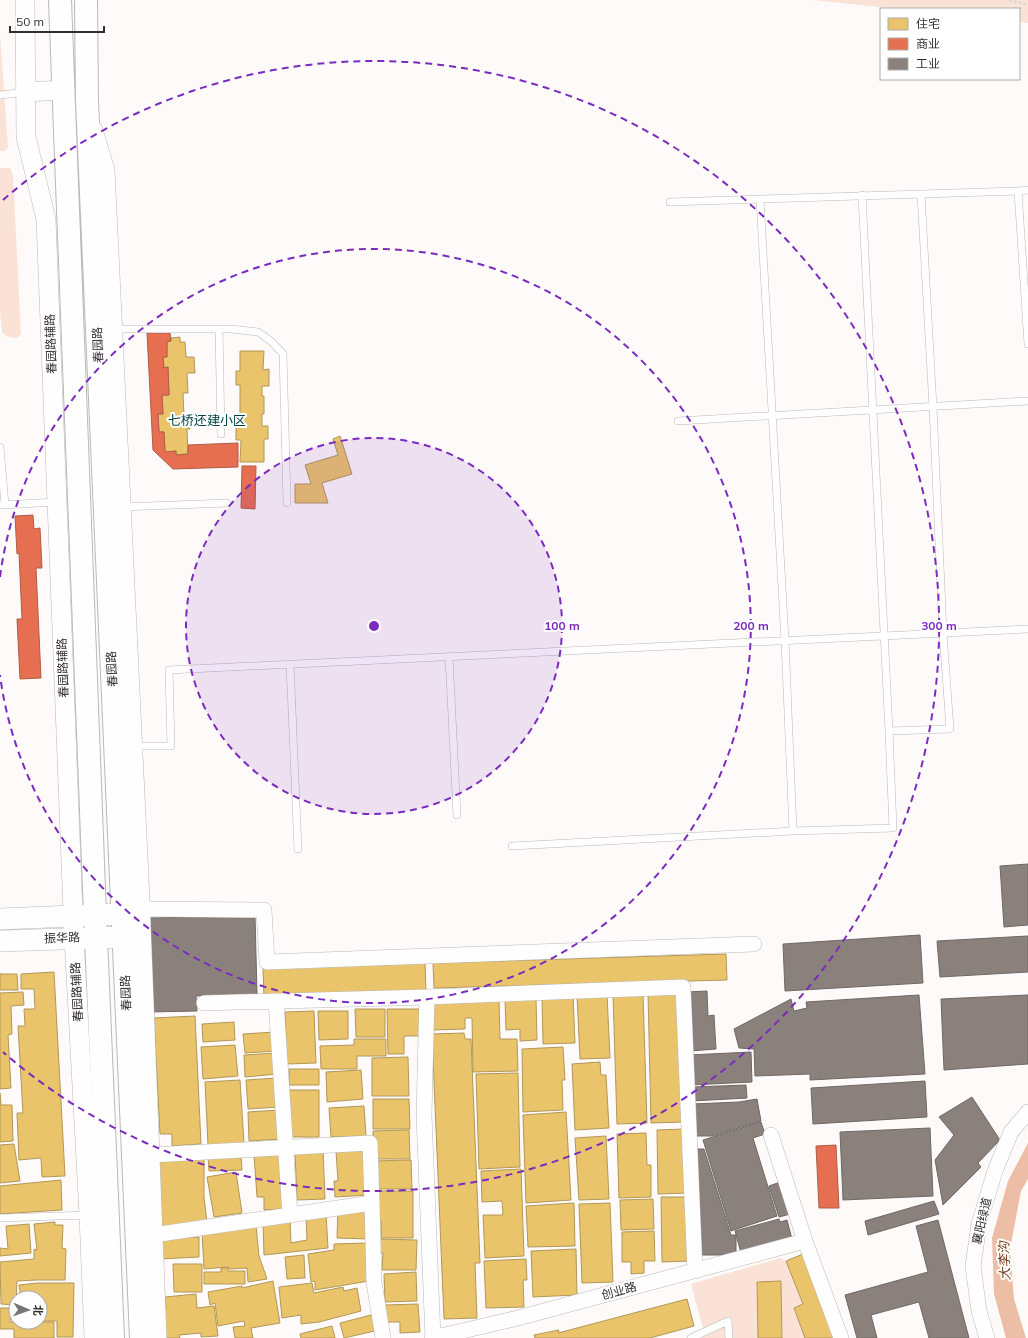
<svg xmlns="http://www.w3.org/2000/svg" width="1028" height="1338" viewBox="0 0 1028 1338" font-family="Mulish,'Noto Sans SC',sans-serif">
<rect width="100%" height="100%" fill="#fdfaf9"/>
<path fill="#fae2d6" d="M813,0h215v23l-9,-1v-13h-121z
M0,34l8,113 -3,4h-5z
M0,168h10l3,7 8,159 -4,4 -9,-1 -6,-5 -2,-21z
M780,1258l6,3 17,43 10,34h-122l13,-6 -13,-48z"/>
<path fill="#ecbea6" d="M1028,1143v36l-7,12 -11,58 4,50 12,39h-20l-12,-44 -2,-56 16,-57z"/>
<path fill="#e9c46a" stroke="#b29758" d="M180,337v5h5l1,15h8l1,16h-8l1,20h-5l1,24h6v12h-3l1,25 -12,1v-4l-11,1 -1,-20h-5l-1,-18h5l-1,-19h7l-1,-28 -4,1 -1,-11h4v-15l4,-1v-3z
M240,351h24l-1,19 6,-1v17h-7v10h2v18h-2v12h6v13h-4v23h-24l1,-22h-5v-13h4v-42h-4v-14h4z
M340,436l12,38 -30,9 6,20h-33v-19h16l-6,-19 33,-10 -5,-16z
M726,954l1,26 -293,8 -1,-25z
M425,963l1,30 -162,4 -1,-29z
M54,972l11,204 -23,1 -1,-19 -22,2 -2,-47h6l-5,-87h7l-1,-17h11l-1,-20h-13v-15z
M0,974h17l1,16h-18z
M23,992l1,13 -13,1 1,28 -4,1 3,53 -11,1v-96z
M643,993l4,130 -30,1 -4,-130z
M648,993h31l5,129 -33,1z
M607,994l3,64 -30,1 -3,-64z
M573,995l2,48 -32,1 -1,-48z
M536,998l1,42 -17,1v-12l-14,1 -1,-31z
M499,1000l1,39h17l1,32 -45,1 -1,-54h-7v11l-32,1v-29z
M355,1009h30v28h-29z
M387,1009h34v27h-17v18h-16z
M314,1011l2,52 -29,1 -2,-52z
M318,1011h30v28l-29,1z
M195,1016l6,128 -29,2v-12h-12l-6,-116z
M234,1022l1,18 -32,2 -1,-18z
M275,1032l1,19 -31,2 -2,-19z
M464,1033l1,6h6l9,224h-5l2,55 -33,1 -12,-285z
M354,1039h32v17h-29v13h-36l-1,-23 34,-1z
M235,1045l3,31 -35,3 -2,-32z
M563,1047l2,33h-3l1,30 -40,2 -1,-63z
M276,1053l1,21 -32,3 -1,-22z
M408,1057l1,39h-37v-38z
M600,1062l1,13h5l3,53 -34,2 -3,-66z
M289,1069h30v16h-30z
M361,1070l2,29 -36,3 -1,-30z
M518,1073l2,94 -41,2 -3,-95z
M277,1078l2,29 -31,2 -2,-29z
M240,1080l4,63 -36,2 -3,-63z
M288,1090h31v47h-31z
M0,1093l1,12h11l1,36 -13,1z
M373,1099h36l1,30h-37z
M364,1106l2,30 -35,1 -2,-29z
M279,1110l2,29 -32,2 -1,-29z
M566,1112l5,88 -45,3 -3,-88z
M685,1129l3,64 -30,1 -1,-64z
M409,1130l1,29h-36l-1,-28z
M646,1133l1,32h4v32l-32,1 -2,-64z
M606,1136l3,63 -30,1 -4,-62z
M14,1144l6,37 -20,2v-38z
M365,1149l3,46 -33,2 -1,-16h4l-2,-30z
M323,1150l2,49 -28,1 -2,-49z
M281,1154l4,55 -21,1v-13h-7l-3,-42z
M241,1155l1,15 -33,1 -1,-14z
M204,1156v41l3,26 -45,4 -2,-24 -1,-45z
M411,1160l1,29h-37l-1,-28z
M521,1169l3,87 -39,2 -2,-43h20l-1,-14 -20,1 -1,-31z
M236,1172l6,41 -28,4 -7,-40z
M61,1180l1,30 -62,4v-28z
M374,1191h39v47h-32v-17h-6z
M661,1197h28l1,64 -28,1z
M653,1199l1,30 -33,1 -1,-30z
M574,1203l1,43 -47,1 -2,-41z
M610,1203l3,79 -31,1 -3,-79z
M338,1210h31l-1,29 -31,-1z
M326,1214l2,34 -64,7 -1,-32 27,-4 1,24 16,-3 -1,-23z
M55,1222v3h8l-1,23 4,1 -1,31h-29l-19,1 -1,24 -15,-1 -1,-42 34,-3v-10l3,1 -3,-26z
M29,1224l2,29 -31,3v-8l8,1 -2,-23z
M256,1226l3,30 8,23 -19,3 -1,-14 -18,1 -1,-2 -24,2 -2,-37z
M654,1231l1,30h-11v12l-13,1v-12h-9v-30z
M199,1237v20l-40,2v-21z
M380,1239l37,1 -1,30h-34l1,-17h-3z
M367,1243l2,38 -54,9v-9l-4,1 -3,-28 26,-4v-6z
M576,1249l1,46 -44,2 -2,-46z
M803,1254l32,84h-30l-11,-30 9,-4 -17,-43z
M304,1255l1,23 -18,1 -2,-22z
M526,1259l1,21h-4l1,27 -38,1 -2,-47z
M173,1264h29v28h-28z
M221,1268h7v3h17v13h-41v-12h17z
M416,1272l1,29 -32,1 -1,-28z
M273,1281l7,42 -29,5 2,10h-18l-2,-11 12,-1 -1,-5 -26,5 -3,-23 -5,2 -2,-13 34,-6v2z
M781,1281l1,57h-24l-1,-56z
M38,1283h36l-1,54h-16v-16h-17v-23h-19l-2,-13z
M312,1283l2,10 29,-6 1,4 13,-3 4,23 -42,11 -18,2v-9l-19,3 -3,-31z
M196,1294l1,14 17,-2 4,30 -17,1v-4l-22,2 1,3h-16l-3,-28 5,-1 -1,-12z
M687,1299l7,27 -44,12h-115l-1,-3 25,-5 -1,3z
M418,1304l2,28 -20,1v-11h-14l-1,-17z
M0,1308h11l-1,14h44v16h-40v-9h-14z
M375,1314l4,16 -35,8 -4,-15z
M332,1326l3,12h-34l-1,-4z"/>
<path fill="#e76f51" stroke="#b05c46" d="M147,333h23l1,8 -4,1v15h-4l1,11 4,-1 1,28h-7l1,19h-5l1,18h5l1,20 11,-1v4l12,-1v-9l50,-2v24l-65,2 -20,-19z
M242,466h14l-1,43 -14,-1z
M33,515l1,14 6,-1 2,40h-6l5,110 -21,1 -3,-60h5l-3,-66 -2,1 -2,-38z
M836,1145l3,63h-20l-3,-62z"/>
<path fill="#8a817c" stroke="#6f6865" d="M1028,864v61l-24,2 -4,-61z
M255,916l2,78 -61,2 1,15 -47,1 -2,-94z
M920,935l3,48 -138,8 -2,-47z
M1028,936v36l-88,5 -3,-36z
M707,991l1,25 6,-1 2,34 -26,2 -3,-59z
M919,995l6,79 -115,6v-6l-55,2 -1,-27 -15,-1 -5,-19 57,-30 3,12 13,-3 -1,-6z
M1028,995v69l-84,6 -3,-71z
M751,1052l1,30 -61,3 -2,-30z
M925,1081l2,36 -114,7 -2,-36z
M746,1085l1,13 -55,3v-14z
M972,1097l28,43 -22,23 3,4 -38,38 -8,-45 19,-25 -15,-18z
M757,1099l4,22 -49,15h-19l-1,-32 47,-2z
M761,1122l4,12 -12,4 24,78 -46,15 -28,-91z
M930,1128l3,68 -90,4 -3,-68z
M694,1149h10l27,86h5v20h-37z
M783,1181l11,32 -15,4 -10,-31z
M934,1201l5,13 -71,21 -3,-14z
M779,1219l1,3 7,-2 5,19 -51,14 -6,-22z
M938,1220l31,118h-40l-10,-36 -48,13 6,23h-20l-12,-43 83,-23 -12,-46z"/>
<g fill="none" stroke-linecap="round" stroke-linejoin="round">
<defs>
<path id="service" d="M0,95l25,-3
M1018,191l10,-1
M862,195l27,536
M760,199l25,441 8,191
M670,202l348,-11 10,153
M112,329h119l27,3 14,10 11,12 4,149
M219,329l2,105
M678,421l350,-20
M0,447l5,58
M1,505l56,-3
M121,507l106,-4
M449,657l8,158
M290,664l8,185
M134,746h37l-2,-76 859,-41
M512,846l281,-15 100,-3 -4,-97 61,-2 -7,-96 -10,-226 -12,-213
M0,1218l89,-3
M691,1338l37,-17 1,17"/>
<path id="minor" d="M140,909l124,1 3,52 487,-18
M427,997l-3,118 9,223
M276,1001l14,214
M204,1003l223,-6 256,-10 12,284
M771,1135l34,106 36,97
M151,1155l219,-12 2,60 -219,32
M372,1203l2,79 9,56
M432,1338l86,-20 287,-77
M987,1338l-8,-27 -6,-45 6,-42 16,-53 16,-39 17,-20"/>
<path id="tertiary" d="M25,0l1,137 20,82 28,718 15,278 5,123
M26,92l37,-2
M93,130l12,40 35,729 17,439"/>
<path id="secondary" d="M0,919l122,-5
M0,941l124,-4"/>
<path id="primary" d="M60,0l35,915 18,423
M86,0l1,101 54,1237"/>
</defs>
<use href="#service" stroke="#bbb9b8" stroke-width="8"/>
<use href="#minor" stroke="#bbb9b8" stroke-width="16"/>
<use href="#tertiary" stroke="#bbb9b8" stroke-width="20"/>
<use href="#secondary" stroke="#bbb9b8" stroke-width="22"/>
<use href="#primary" stroke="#bbb9b8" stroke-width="24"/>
<path stroke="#d9d9d9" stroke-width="2.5" stroke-dasharray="3 2" stroke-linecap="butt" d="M1009,0l19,5"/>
<use href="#service" stroke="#fffefe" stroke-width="7"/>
<use href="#minor" stroke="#fffefe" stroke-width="15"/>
<use href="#tertiary" stroke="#fffefe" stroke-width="19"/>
<use href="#secondary" stroke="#fffefe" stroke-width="21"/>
<use href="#primary" stroke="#fffefe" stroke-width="22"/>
</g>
<circle cx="374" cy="626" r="188" fill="#7b2cbf" fill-opacity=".12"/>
<g fill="none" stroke="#7b2cbf" stroke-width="2" stroke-dasharray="7 5">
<circle cx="374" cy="626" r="188"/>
<path d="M0 577A377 377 0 1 1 0 675"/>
<path d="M3 200A565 565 0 1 1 3 1052"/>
</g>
<g text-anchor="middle" stroke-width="4" stroke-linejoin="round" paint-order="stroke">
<g font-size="12" fill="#312f2e" stroke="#fff">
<text transform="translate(51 344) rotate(-92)" y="4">春园路辅路</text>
<text transform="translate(98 345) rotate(-92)" y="4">春园路</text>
<text transform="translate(63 668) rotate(-92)" y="4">春园路辅路</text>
<text transform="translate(112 669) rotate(-93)" y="4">春园路</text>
<text transform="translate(62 938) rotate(-2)" y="4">振华路</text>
<text transform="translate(77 992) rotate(-93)" y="4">春园路辅路</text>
<text transform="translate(126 993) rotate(-92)" y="4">春园路</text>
<text transform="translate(982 1221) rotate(-77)" y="4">襄阳绿道</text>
<text transform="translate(619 1291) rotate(-15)" y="4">创业路</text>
</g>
<g font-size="13" fill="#004344" stroke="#fff">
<text x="207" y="425">七桥还建小区</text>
</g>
<g font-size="13" font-style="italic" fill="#713613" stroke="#fff">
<text transform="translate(1004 1261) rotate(-92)" y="5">大李沟</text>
</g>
</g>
<circle cx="374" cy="626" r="6" fill="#7b2cbf" stroke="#fff" stroke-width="2"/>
<g font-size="12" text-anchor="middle" font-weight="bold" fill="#7b2cbf" stroke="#fff" stroke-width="4" stroke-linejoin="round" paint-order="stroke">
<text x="562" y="630">100 m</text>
<text x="751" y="630">200 m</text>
<text x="939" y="630">300 m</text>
</g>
<rect x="880" y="8" width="140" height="72" fill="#ffffff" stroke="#adacab"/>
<rect x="888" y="18" width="20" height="12" fill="#e9c46a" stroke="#adacab"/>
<text x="916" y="28" font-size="12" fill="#312f2e">住宅</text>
<rect x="888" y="38" width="20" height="12" fill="#e76f51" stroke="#adacab"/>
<text x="916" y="48" font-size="12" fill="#312f2e">商业</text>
<rect x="888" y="58" width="20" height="12" fill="#8a817c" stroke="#adacab"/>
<text x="916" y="68" font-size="12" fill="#312f2e">工业</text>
<g transform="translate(28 1310) rotate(92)"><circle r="19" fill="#ffffff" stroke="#adacab"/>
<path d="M0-3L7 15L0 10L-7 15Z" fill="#787675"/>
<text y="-6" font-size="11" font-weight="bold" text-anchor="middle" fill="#312f2e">北</text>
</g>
<path d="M10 26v6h94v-6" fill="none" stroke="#312f2e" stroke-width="2"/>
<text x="16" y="26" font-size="12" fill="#312f2e" stroke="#ffffff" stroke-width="3" paint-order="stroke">50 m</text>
</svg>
